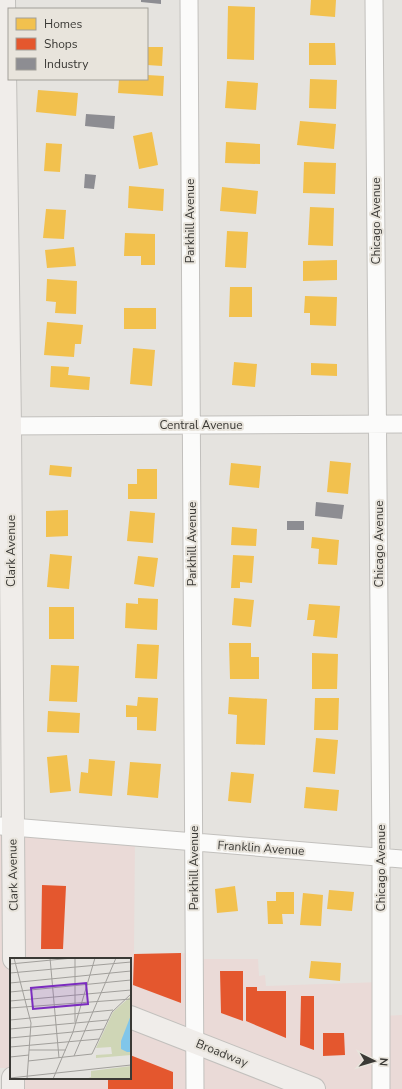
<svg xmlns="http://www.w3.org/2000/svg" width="402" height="1089" viewBox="0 0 402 1089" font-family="'Nunito Sans',sans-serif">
<rect width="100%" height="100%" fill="#e5e3df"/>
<path fill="#eadad7" d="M0,832l135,5 -1,117 65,-1v6h59l1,17 6,-1 1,11 115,-4 1,34 20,-1v74h-384v-11h112v-119h-119v109h-11z"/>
<path fill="#f2c14e" d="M311,0h25l-1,17 -25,-2z
M228,6l27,1 -1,53 -27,-1z
M309,43h26l1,22h-27z
M147,47h16l-1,19 -15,-1z
M147,75l17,1 -1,20 -45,-3 1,-14h28z
M310,79l27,1 -1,29 -27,-1z
M227,81l31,2 -2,27 -31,-2z
M38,90l40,3 -2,23 -40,-4z
M300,121l36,3 -2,25 -37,-4z
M152,132l6,33 -19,4 -6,-33z
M226,142l34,2v20l-35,-1z
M46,143l16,1 -2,28 -16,-1z
M304,162l32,1 -1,31 -32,-1z
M129,186l35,3 -1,22 -35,-3z
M222,187l36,4 -2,23 -36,-3z
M310,207l24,1 -1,38 -25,-1z
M46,209l20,1 -2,29 -21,-1z
M227,231l21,1 -2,36 -21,-1z
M125,233l30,1v31h-14v-9h-17z
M74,247l2,19 -29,2 -2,-18z
M337,260v20l-34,1v-20z
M47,279l30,2 -1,33 -21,-1 1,-11 -10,-1z
M230,287h22v30h-23z
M305,296l32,1 -1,29 -26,-1v-12h-6z
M124,308h32v21h-32z
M47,322l36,3 -2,19h-6l-1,13 -30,-2z
M133,348l22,2 -3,36 -22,-2z
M234,362l23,2 -2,23 -23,-2z
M311,363l26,1v12l-26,-1z
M51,366l18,1 -1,8 22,2 -1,13 -39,-3z
M330,461l21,2 -3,31 -21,-2z
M231,463l30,3 -2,22 -30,-3z
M50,465l22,2 -1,10 -22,-2z
M137,469h20v30h-29v-15h9z
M68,510v26l-22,1v-26z
M130,511l25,2 -2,30 -26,-2z
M232,527l25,2 -1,17 -25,-1z
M312,537l27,3 -2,25 -19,-1 1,-15 -8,-1z
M50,554l22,2 -3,33 -22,-2z
M233,555l21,1 -2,27 -12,-1v6h-9z
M138,556l20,2 -4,29 -20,-3z
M138,598l20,1 -1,31 -32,-2 1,-25 12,1z
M234,598l20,2 -3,27 -19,-2z
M309,604l31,2 -3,32 -24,-2 2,-16h-8z
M49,607h25v32h-25z
M229,643h22v14h8v22h-29z
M137,644l22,1 -2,34 -22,-1z
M312,653l26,1 -1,35h-25z
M51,665l28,1 -2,36 -28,-1z
M138,697l20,1 -2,33 -19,-1v-13h-11v-12l11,1z
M229,697l38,2 -2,46 -29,-1 1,-29 -9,-1z
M315,698h24l-1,32h-24z
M48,711l32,2 -1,20 -32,-1z
M316,738l22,2 -3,34 -22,-2z
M67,755l4,36 -21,2 -3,-36z
M89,759l26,2 -3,35 -33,-3 2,-21 7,1z
M130,762l31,2 -3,34 -31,-3z
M231,772l23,2 -3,29 -23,-2z
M306,787l33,3 -2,21 -33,-3z
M235,886l3,25 -21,2 -2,-24z
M329,890l25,2 -2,19 -25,-2z
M276,892h18v22h-12l1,10h-15l-1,-23h9z
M303,893l20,2 -2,31 -21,-1z
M311,961l30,2 -1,18 -31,-3z"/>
<path fill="#e4572e" d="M42,885l24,1 -3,63h-22z
M181,953v50l-48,-18 1,-31z
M220,971h23v50l-22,-8z
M246,987h11v4h29v47l-40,-17z
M301,996h13v54l-14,-5z
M323,1033h21l1,22 -22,1z
M130,1055l43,17v17h-65v-11h22z"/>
<path fill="#8d8d92" d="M141,0h20v4l-20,-2z
M86,114l29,2 -1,13 -29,-3z
M85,174l11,1 -2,14 -10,-1z
M316,502l28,3 -2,14 -27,-3z
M287,521h17v9h-17z"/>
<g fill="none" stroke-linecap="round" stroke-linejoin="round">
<defs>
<path id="street" d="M189,0l6,1089
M374,0l7,857v232
M0,426l402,-2
M0,826l402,33"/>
<path id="secondary" d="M4,0l6,426 4,533
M130,1017l184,72
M13,1089v-11"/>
</defs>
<use href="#street" stroke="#c2c0bd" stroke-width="19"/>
<use href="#secondary" stroke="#c2c0bd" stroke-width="24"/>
<use href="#street" stroke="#fbfbfa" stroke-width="17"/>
<use href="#secondary" stroke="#f0edea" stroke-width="22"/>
</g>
<g text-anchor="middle" stroke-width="4" stroke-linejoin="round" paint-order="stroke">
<g font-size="12" fill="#3a3935" stroke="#e8e4dc">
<text transform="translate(190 221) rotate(-90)" y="4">Parkhill Avenue</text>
<text transform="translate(376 221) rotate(-90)" y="4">Chicago Avenue</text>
<text x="201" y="429">Central Avenue</text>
<text transform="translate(192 544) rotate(-90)" y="4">Parkhill Avenue</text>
<text transform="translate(379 544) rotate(-90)" y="4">Chicago Avenue</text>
<text transform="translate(11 551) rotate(-90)" y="4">Clark Avenue</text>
<text transform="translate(261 848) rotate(4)" y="4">Franklin Avenue</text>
<text transform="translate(194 868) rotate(-90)" y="4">Parkhill Avenue</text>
<text transform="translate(381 868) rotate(-90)" y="4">Chicago Avenue</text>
<text transform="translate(13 875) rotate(-91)" y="4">Clark Avenue</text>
<text transform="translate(222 1053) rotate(22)" y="4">Broadway</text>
</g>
</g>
<g transform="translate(10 958)">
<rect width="121" height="121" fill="#e5e3df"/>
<path d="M121,38v59l-35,3v-3l16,-1 -1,-7 -15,1 17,-36zM121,108v13h-45l5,-2v-6z" fill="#cfd6b6"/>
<path d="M121,57v37h-4l-6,-3v-8z" fill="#80c6ea"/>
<path fill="none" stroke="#a19f9b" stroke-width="1" d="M4,0l17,65 -4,56M40,0l9,100M65,0v64M0,6l63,-6M0,15l121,-11M0,25l121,-12M0,34l121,-12M0,43l121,-11M0,50l121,-9M0,62l103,-10M0,71l98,-9M0,80l94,-9M0,89l89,-8M19,92h37M64,98l42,-98M0,99l19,-2M18,103l64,-7 20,-42 19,-18M0,120l121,-13M43,121l20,-47 22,-74"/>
<path fill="#7b2cbf" fill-opacity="0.15" stroke="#7b2cbf" stroke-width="2" d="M76,25l2,21 -55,5 -2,-21z"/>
<rect width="121" height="121" fill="none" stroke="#3a3935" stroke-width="2"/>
</g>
<rect x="8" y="8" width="140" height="72" fill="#e8e4dc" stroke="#a2a099"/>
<rect x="16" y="18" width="20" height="12" fill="#f2c14e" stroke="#a2a099"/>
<text x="44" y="28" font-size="12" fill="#3a3935">Homes</text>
<rect x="16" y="38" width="20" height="12" fill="#e4572e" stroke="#a2a099"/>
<text x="44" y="48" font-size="12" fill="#3a3935">Shops</text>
<rect x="16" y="58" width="20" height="12" fill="#8d8d92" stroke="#a2a099"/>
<text x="44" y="68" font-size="12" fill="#3a3935">Industry</text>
<g transform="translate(374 1061) rotate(95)" stroke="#e8e4dc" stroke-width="3" paint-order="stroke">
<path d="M0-3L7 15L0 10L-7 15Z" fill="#3a3935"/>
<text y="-6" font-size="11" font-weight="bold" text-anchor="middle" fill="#3a3935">N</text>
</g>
</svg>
